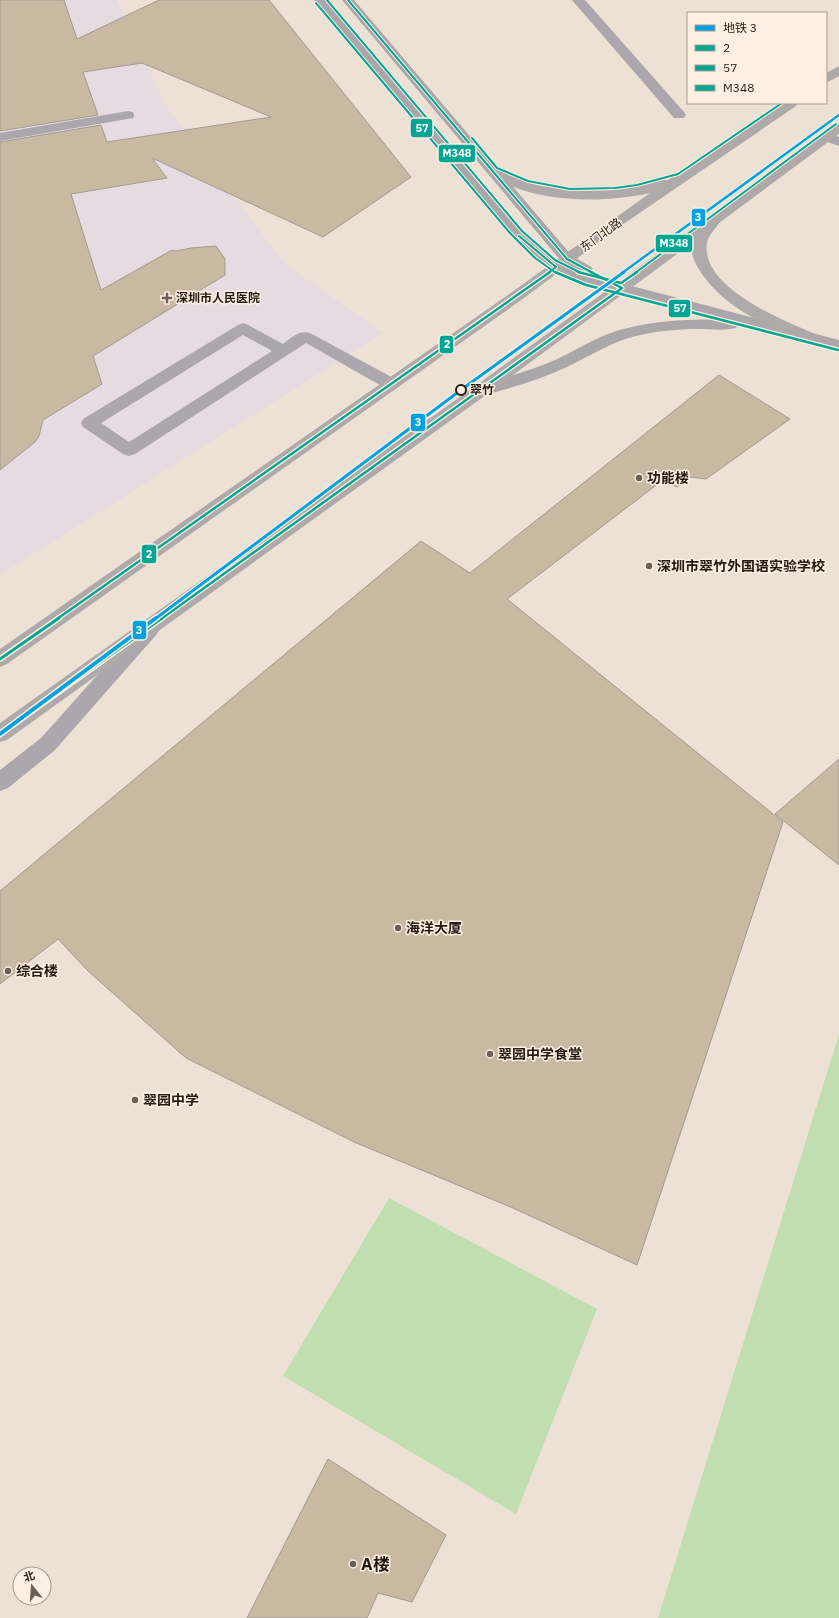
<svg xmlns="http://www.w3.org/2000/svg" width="839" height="1618" viewBox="0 0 839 1618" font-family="'IBM Plex Sans','Noto Sans SC',sans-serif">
<rect width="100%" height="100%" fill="#ece1d4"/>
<path fill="#e6dbe1" d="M0,0h117l48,104 119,159 99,70 -383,242z"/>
<path fill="#c1deb1" d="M839,1034v584h-181z
M389,1198l208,111 -81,205 -233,-138z"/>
<path fill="#c7b9a2" stroke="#a29b91" d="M0,0h64l13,39 82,-39h110l142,177 -88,60 -171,-79 15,20 -96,16 30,96 71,-40 4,1 15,-3 25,-2 9,13v16l-132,81 9,28 -59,36 -4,16 -4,6 -35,28v-328l101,-17 6,17 164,-25 -129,-54 -59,9 15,43 -98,16z
M719,375l71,44 -84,60 -16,-2 -13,10 -14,-7 -156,119 276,223 -146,443 -124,-57 -159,-66 -168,-84 -98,-87 -30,-32 -58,45v-93l421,-350 49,32z
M839,759v106l-64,-51z
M328,1459l118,76 -34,67 -34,-9 -11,25h-120z"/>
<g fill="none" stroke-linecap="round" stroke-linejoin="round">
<path fill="#aba7ad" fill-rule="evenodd" d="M128,111l5,1 1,3 -1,3 -133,23v-8z
M243,323l5,2 35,19c8,-6 16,-14 27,-11l87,47 2,4 -2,4 -6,1 -6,-1 -79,-45 -171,111 -6,2 -6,-2 -40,-27 -2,-4 2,-4 155,-94zM243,335l29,16 -143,91 -28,-19z"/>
<path fill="#aba7ad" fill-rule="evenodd" d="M572,0h13l99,112 2,3 -2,3h-10z
M827,133l12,4v9l-17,-6 -2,-3 2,-3z
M150,622l7,2 3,5 -3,5 -102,116 -47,38 -8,3v-21l41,-32 102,-114z"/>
<path fill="#aba6aa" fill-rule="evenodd" d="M314,0h12l193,226c18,20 37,39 63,48 15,5 30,7 46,11l211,55v10l-102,-27 1,2 -2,3c-12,3 -25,1 -37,1 -21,0 -43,2 -63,7 -25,6 -46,20 -69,31 -28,13 -58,22 -87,29l-6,-1 -2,-4 2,-4c27,-8 55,-16 81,-27 20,-9 39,-22 61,-29 35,-10 72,-13 108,-11l-148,-38c-32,-10 -54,-33 -75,-58z
M342,0h12l218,256 18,10 3,3 -3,3c-10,3 -19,-5 -28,-10z"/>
<path fill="#b0a9aa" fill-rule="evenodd" d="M839,66v10l-13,7v-10z
M782,103h16l-2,3 -174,119 -98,73 -517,366 -7,3v-18l512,-357 138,-99c-45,10 -106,10 -148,-11 -5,-3 -12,-5 -15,-10l2,-3c9,-2 15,3 23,7 18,9 39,12 59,14 19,1 39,1 58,-2 11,-1 30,-10 39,-8z
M839,124v10l-120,89c-4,7 -11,12 -12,20 -7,44 75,77 106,90l2,4 -2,4 -6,1 -6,-1c-36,-17 -72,-31 -97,-64 -7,-10 -14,-21 -12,-34l-206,152 -479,345 -7,2v-19l474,-336 360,-262z"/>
<defs>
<path id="bus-1-far2" d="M348,0l219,259 26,14
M519,236l37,31 -8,6"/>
<path id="bus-1-far1" d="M57,619l493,-347
M161,619l461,-331 -31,-16"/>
<path id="bus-1" d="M0,659l59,-41
M0,734l162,-116"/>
<path id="bus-2-far1" d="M316,3l194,230 25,25 21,15"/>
<path id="bus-2" d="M555,272l31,13 252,65"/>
<path id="bus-3-far1" d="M327,0l195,231 33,29 26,13
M472,138l25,30 31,13 42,8 45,-1 22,-3 41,-11 104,-71
M635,273l201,-149"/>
<path id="bus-3" d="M578,272l43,11 16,-11"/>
</defs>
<use href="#bus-1-far2" stroke="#fdf0e2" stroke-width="4"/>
<use href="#bus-1-far1" stroke="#fdf0e2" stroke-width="5"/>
<use href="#bus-1" stroke="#fdf0e2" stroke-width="6"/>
<use href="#bus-2-far1" stroke="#fdf0e2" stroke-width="4"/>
<use href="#bus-2" stroke="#fdf0e2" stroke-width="5"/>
<use href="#bus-3-far1" stroke="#fdf0e2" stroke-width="4"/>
<use href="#bus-3" stroke="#fdf0e2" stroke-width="5"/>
<use href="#bus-1-far2" stroke="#03a695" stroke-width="2"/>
<use href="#bus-1-far1" stroke="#03a695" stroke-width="2.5"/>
<use href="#bus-1" stroke="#03a695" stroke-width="3"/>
<use href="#bus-2-far1" stroke="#03a695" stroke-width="2"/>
<use href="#bus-2" stroke="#03a695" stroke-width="2.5"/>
<use href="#bus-3-far1" stroke="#03a695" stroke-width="2"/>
<use href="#bus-3" stroke="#03a695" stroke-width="2.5"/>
<defs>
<path id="metro-1-far2" d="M622,273l217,-158"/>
<path id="metro-1-far1" d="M155,619l310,-232 159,-115"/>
<path id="metro-1" d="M0,734l156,-116"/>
</defs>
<use href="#metro-1-far2" stroke="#fdf0e2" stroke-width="4.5"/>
<use href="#metro-1-far1" stroke="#fdf0e2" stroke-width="5.5"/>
<use href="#metro-1" stroke="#fdf0e2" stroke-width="7"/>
<use href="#metro-1-far2" stroke="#00a2e1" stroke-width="2.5"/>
<use href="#metro-1-far1" stroke="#00a2e1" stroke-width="3"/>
<use href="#metro-1" stroke="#00a2e1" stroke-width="4"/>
</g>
<g fill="#696057" stroke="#fdf0e2" stroke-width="1.5">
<path d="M165 292h4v4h4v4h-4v4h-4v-4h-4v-4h4z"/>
<circle cx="639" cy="478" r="4"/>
<circle cx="649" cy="566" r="4"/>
<circle cx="398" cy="928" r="4"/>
<circle cx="8" cy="971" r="4"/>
<circle cx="490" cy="1054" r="4"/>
<circle cx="135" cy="1100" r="4"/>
<circle cx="353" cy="1564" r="4"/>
</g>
<circle fill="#fdf0e2" stroke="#231b13" stroke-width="2" cx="461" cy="390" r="5"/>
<g text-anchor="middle" stroke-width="3" stroke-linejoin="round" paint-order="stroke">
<g font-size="12" fill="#231b13" stroke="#fdf0e2">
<text transform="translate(601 235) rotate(-36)" y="4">东门北路</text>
</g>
<g font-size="12" font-weight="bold" fill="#231b13" stroke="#fdf0e2" text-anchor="start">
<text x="176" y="302">深圳市人民医院</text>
</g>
<g font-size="12" font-weight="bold" fill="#231b13" stroke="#fdf0e2" text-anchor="start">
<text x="470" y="394">翠竹</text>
</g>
<g font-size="14" font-weight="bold" fill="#231b13" stroke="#fdf0e2" text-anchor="start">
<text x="647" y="483">功能楼</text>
<text x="657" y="571">深圳市翠竹外国语实验学校</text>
<text x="406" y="933">海洋大厦</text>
<text x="16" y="976">综合楼</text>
<text x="498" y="1059">翠园中学食堂</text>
<text x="143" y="1105">翠园中学</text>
</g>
<g font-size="17" font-weight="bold" fill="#231b13" stroke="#fdf0e2" text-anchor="start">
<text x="361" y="1570">A楼</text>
</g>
</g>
<g stroke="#fdf0e2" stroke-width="1.5">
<rect x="410" y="118" width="23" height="20" rx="4" fill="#03a695"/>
<rect x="438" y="144" width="38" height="19" rx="4" fill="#03a695"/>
<rect x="691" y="208" width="15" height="19" rx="4" fill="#00a2e1"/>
<rect x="655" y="234" width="38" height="19" rx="4" fill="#03a695"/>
<rect x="668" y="299" width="23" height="19" rx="4" fill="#03a695"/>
<rect x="439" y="335" width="15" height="19" rx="4" fill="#03a695"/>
<rect x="410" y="413" width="16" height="19" rx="4" fill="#00a2e1"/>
<rect x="141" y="544" width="16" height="20" rx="4" fill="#03a695"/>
<rect x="132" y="620" width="15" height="20" rx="4" fill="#00a2e1"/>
</g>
<g font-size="11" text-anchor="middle" font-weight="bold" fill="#fff">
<text x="422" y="132">57</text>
<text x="457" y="157">M348</text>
<text x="698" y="221">3</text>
<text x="674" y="247">M348</text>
<text x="680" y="312">57</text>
<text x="447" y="348">2</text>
<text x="418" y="426">3</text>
<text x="149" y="558">2</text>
<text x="139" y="634">3</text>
</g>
<rect x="687" y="12" width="140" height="92" fill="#fdf0e2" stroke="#a69b8f"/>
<rect x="695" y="25" width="20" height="6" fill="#00a2e1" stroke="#a69b8f"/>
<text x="723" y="32" font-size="12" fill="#231b13">地铁 3</text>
<rect x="695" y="45" width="20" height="6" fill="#03a695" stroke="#a69b8f"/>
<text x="723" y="52" font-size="12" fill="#231b13">2</text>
<rect x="695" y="65" width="20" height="6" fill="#03a695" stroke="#a69b8f"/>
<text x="723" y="72" font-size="12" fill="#231b13">57</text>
<rect x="695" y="85" width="20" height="6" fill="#03a695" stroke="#a69b8f"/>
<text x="723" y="92" font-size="12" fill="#231b13">M348</text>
<g transform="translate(32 1586) rotate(343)"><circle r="19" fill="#fdf0e2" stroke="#a69b8f"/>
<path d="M0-3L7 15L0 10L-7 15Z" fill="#696057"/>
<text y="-6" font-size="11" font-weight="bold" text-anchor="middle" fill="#231b13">北</text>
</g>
</svg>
